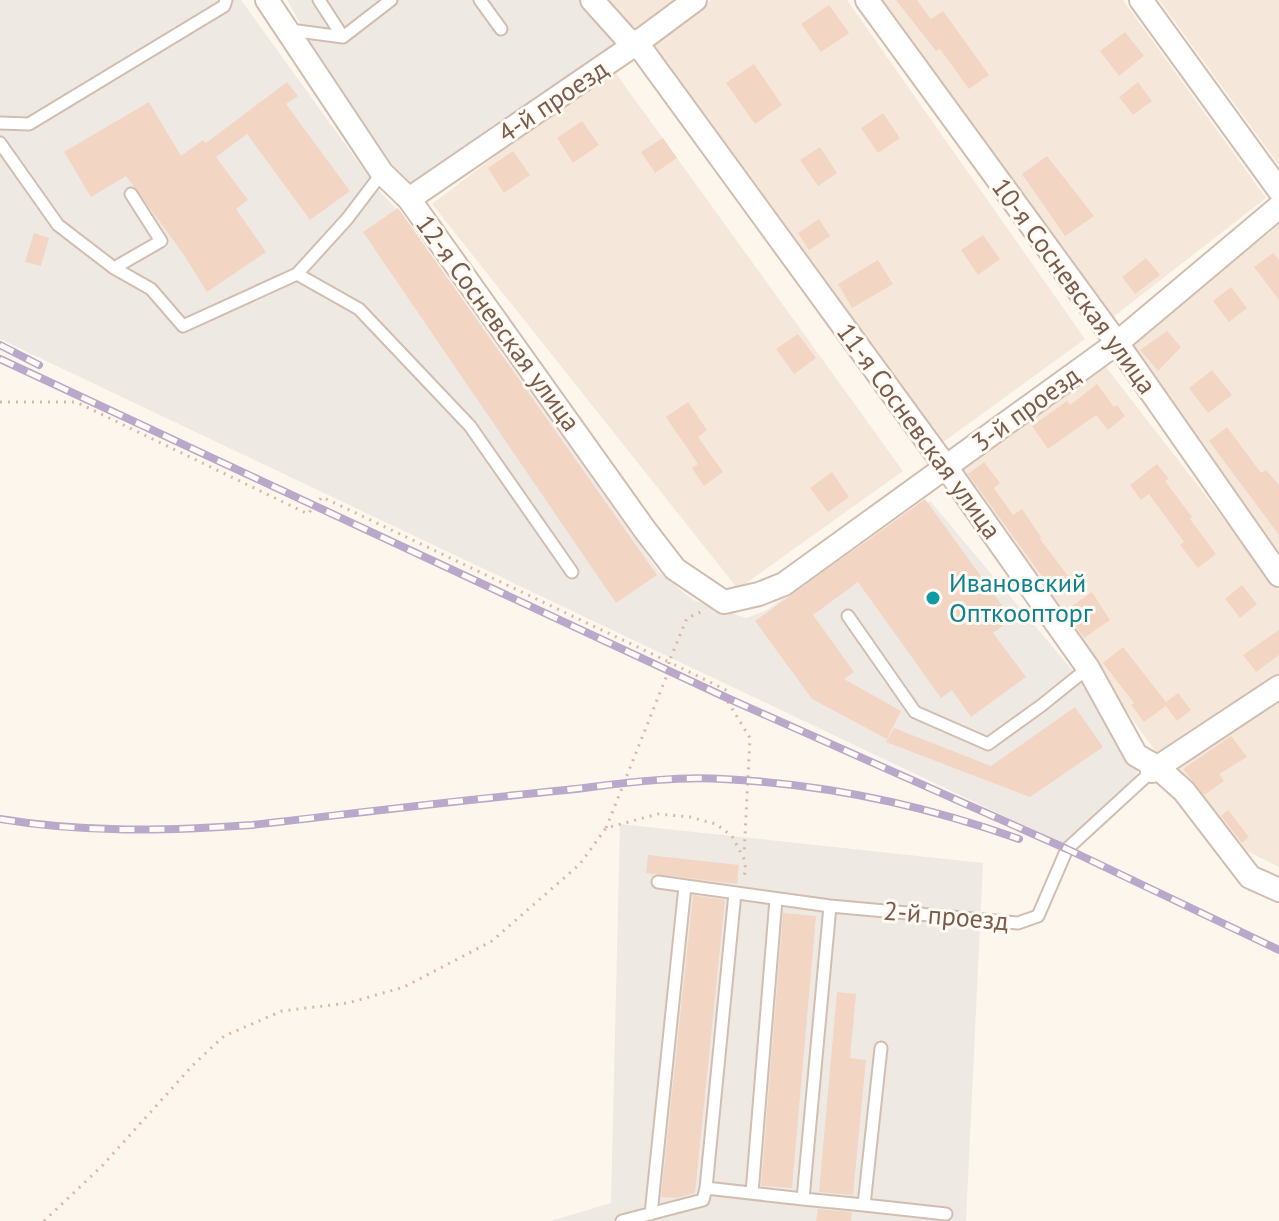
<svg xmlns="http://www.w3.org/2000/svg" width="1279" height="1221" viewBox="0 0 1279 1221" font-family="'PT Sans',sans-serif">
<rect width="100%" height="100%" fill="#fdf6ec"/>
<path fill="#f5e8da" d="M603,0h74l-45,36z
M711,0h136l238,339 -158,115 -291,-403z
M883,0h240l143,198 -158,123z
M1159,0h120v165z
M612,68l291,403 -165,118 -306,-385z
M1279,225v333l-153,-213z
M1102,362l177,228v86l-118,83 -209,-290z
M1279,683v184l-44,-22 -73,-84z"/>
<path fill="#efe9e4" d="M0,0h241l138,191 24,24 256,357 34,28 53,18 21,-8 36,-27 127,-82 216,257 -12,20 -67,68 -1067,-507z
M287,0h300l41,46 -207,146 -20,-15 -83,-122z
M620,824l363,39 -17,358h-415l60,-18z"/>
<path fill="#f3d5c3" d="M896,0h21l14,19 12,-8 46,64 -20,14 -29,-40 -4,2z
M829,5l20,28 -28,19 -20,-28z
M1125,32l19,24 -25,20 -19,-25z
M754,64l28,41 -27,19 -29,-41z
M287,82l11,14 -12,8 64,87 -40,29 -63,-86 -31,23 32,43 -12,9 30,43 -59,40 -23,-37 -58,-79 -35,21 -27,-45 85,-50 32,54 22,-16 3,3z
M1138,82l14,19 -19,14 -14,-18z
M883,113l17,25 -22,15 -17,-25z
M582,121l17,24 -26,18 -16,-25z
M663,138l14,20 -22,15 -14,-21z
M820,147l17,26 -19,13 -18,-26z
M513,151l17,24 -26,18 -16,-25z
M1047,156l47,60 -29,20 -43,-62z
M398,208l259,367 -41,28 -253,-371z
M819,219l11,17 -21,14 -11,-17z
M34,233l15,5 -8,28 -16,-4z
M983,235l17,24 -22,16 -17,-25z
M1273,253l6,7v40l-25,-33z
M1146,258l14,17 -25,19 -13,-17z
M878,260l15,24 -41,24 -14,-24z
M1231,287l16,21 -18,14 -16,-21z
M1167,331l14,16 -23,24 -18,-21z
M798,334l18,24 -22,16 -18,-25z
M1212,370l20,25 -24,18 -19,-25z
M1097,384l17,23 3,-2 8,11 -17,14 -12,-15 -48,34 -16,-23 35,-25 3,4z
M688,402l19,28 -9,7 25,35 -19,14 -12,-18 6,-4 -32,-47z
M1227,427l34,46 5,-3 13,15v50l-70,-94z
M984,462l16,21 -6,5 19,27 9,-6 19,28 -1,2 28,37 -17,13 -83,-115z
M1157,464l12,15 -4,2 27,36 -2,2 26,35 -18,14 -18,-23 4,-3 -35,-48 -8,6 -11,-15z
M832,472l17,25 -21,15 -18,-24z
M925,499l87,120 -19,14 33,44 -55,40 -19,-27 -11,8 -83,-116 -45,33 41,57 -10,7 57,32 -14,28 -75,-40 -57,-78z
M1242,585l15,19 -17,14 -15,-19z
M1092,592l18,28 -26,18 -19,-27z
M1279,630v25l-23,17 -13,-17z
M1123,647l43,55 12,-9 13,17 -14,11 -11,-15 -22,16 -13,-17 3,-2 -31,-40z
M1075,707l28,40 -73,50 -144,-55 8,-14 97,38z
M1231,736l16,21 -28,17 5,7 -20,14 -21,-26z
M1228,810l21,27 -7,6 -21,-27z
M648,855l91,10 -2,19 -91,-11z
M693,895l32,5 -30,293 -19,5 -15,-1z
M783,913l33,3 -24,272 -31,-2z
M837,992l19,2 -6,64 16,2 -13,135 -34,-3z
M818,1209l34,3 -1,9h-35z"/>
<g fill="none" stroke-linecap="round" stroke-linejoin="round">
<defs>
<path id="lane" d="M319,0l24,37
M480,0l21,29
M290,30l53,7 48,-37
M0,123l29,1 195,-118 2,-6
M0,143l58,82 56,43
M382,173l-35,46 -50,55 62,35 111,117 102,146
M131,194l30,47 -47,27 37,21 32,37 114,-52
M848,616l67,96 73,32 54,-39 46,-37
M658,882l172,24 188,17 20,-7 29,-67 85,-78
M735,893l-29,295 97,11
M830,906l-27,293 61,6 17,-157
M752,1193l24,-294
M864,1205l82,9
M651,1214l34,-328
M622,1221l81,-21 3,-12"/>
<path id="street" d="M267,0l115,173 27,26 236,331 30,39 49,33 35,-8 25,-10 333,-241 162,-136
M592,0l35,39 10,4 309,424 142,201 48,87 21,12 27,24 66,86 29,13
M867,0l250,343 162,232
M1141,0l138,190
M409,199l228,-156 58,-43
M1152,771l127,-84"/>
</defs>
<use href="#lane" stroke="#d1beb0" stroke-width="15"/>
<use href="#street" stroke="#d1beb0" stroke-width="26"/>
<path stroke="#d9b8a5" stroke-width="3" stroke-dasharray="2 6" stroke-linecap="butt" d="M0,402h76l232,112 14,-17 347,165 18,-44 16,-7
M606,828l63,-158v-8l59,29 -3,6 25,41 -6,117
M44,1221l58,-55 91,-101 31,-29 58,-25 66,-8 56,-16 88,-46 88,-77 26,-36 52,-14 32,3 26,7 16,12 12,23 2,12 -4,8"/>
<use href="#lane" stroke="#fff" stroke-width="11"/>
<use href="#street" stroke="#fff" stroke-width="22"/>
<defs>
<path id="rail" d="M0,345l39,20
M0,359l725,338 342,152 212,101
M0,819c84,14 167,12 252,6 105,-12 209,-25 314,-35 52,-6 104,-14 157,-11 101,5 201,26 296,60"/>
</defs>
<use href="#rail" stroke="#b9a8c9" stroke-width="8"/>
<use href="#rail" stroke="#fffaf3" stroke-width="5" stroke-dasharray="15" stroke-linecap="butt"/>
</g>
<circle fill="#0f9aa8" stroke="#fffaf3" stroke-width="3" cx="933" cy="598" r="8"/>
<g text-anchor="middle" stroke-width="6" stroke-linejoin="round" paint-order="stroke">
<g font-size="26" fill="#7a5c4d" stroke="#fffaf3">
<text transform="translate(553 101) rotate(-34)" y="9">4-й проезд</text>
<text transform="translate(1074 286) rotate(54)" y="9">10-я Сосневская улица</text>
<text transform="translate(498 323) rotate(54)" y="9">12-я Сосневская улица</text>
<text transform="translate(1026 409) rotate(-36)" y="9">3-й проезд</text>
<text transform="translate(919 431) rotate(54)" y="9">11-я Сосневская улица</text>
<text transform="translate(946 916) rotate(5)" y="9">2-й проезд</text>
</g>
<g font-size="26" fill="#0d838f" stroke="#fffaf3" text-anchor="start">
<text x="949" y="592">Ивановский<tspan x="949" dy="30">Опткоопторг</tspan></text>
</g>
</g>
</svg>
